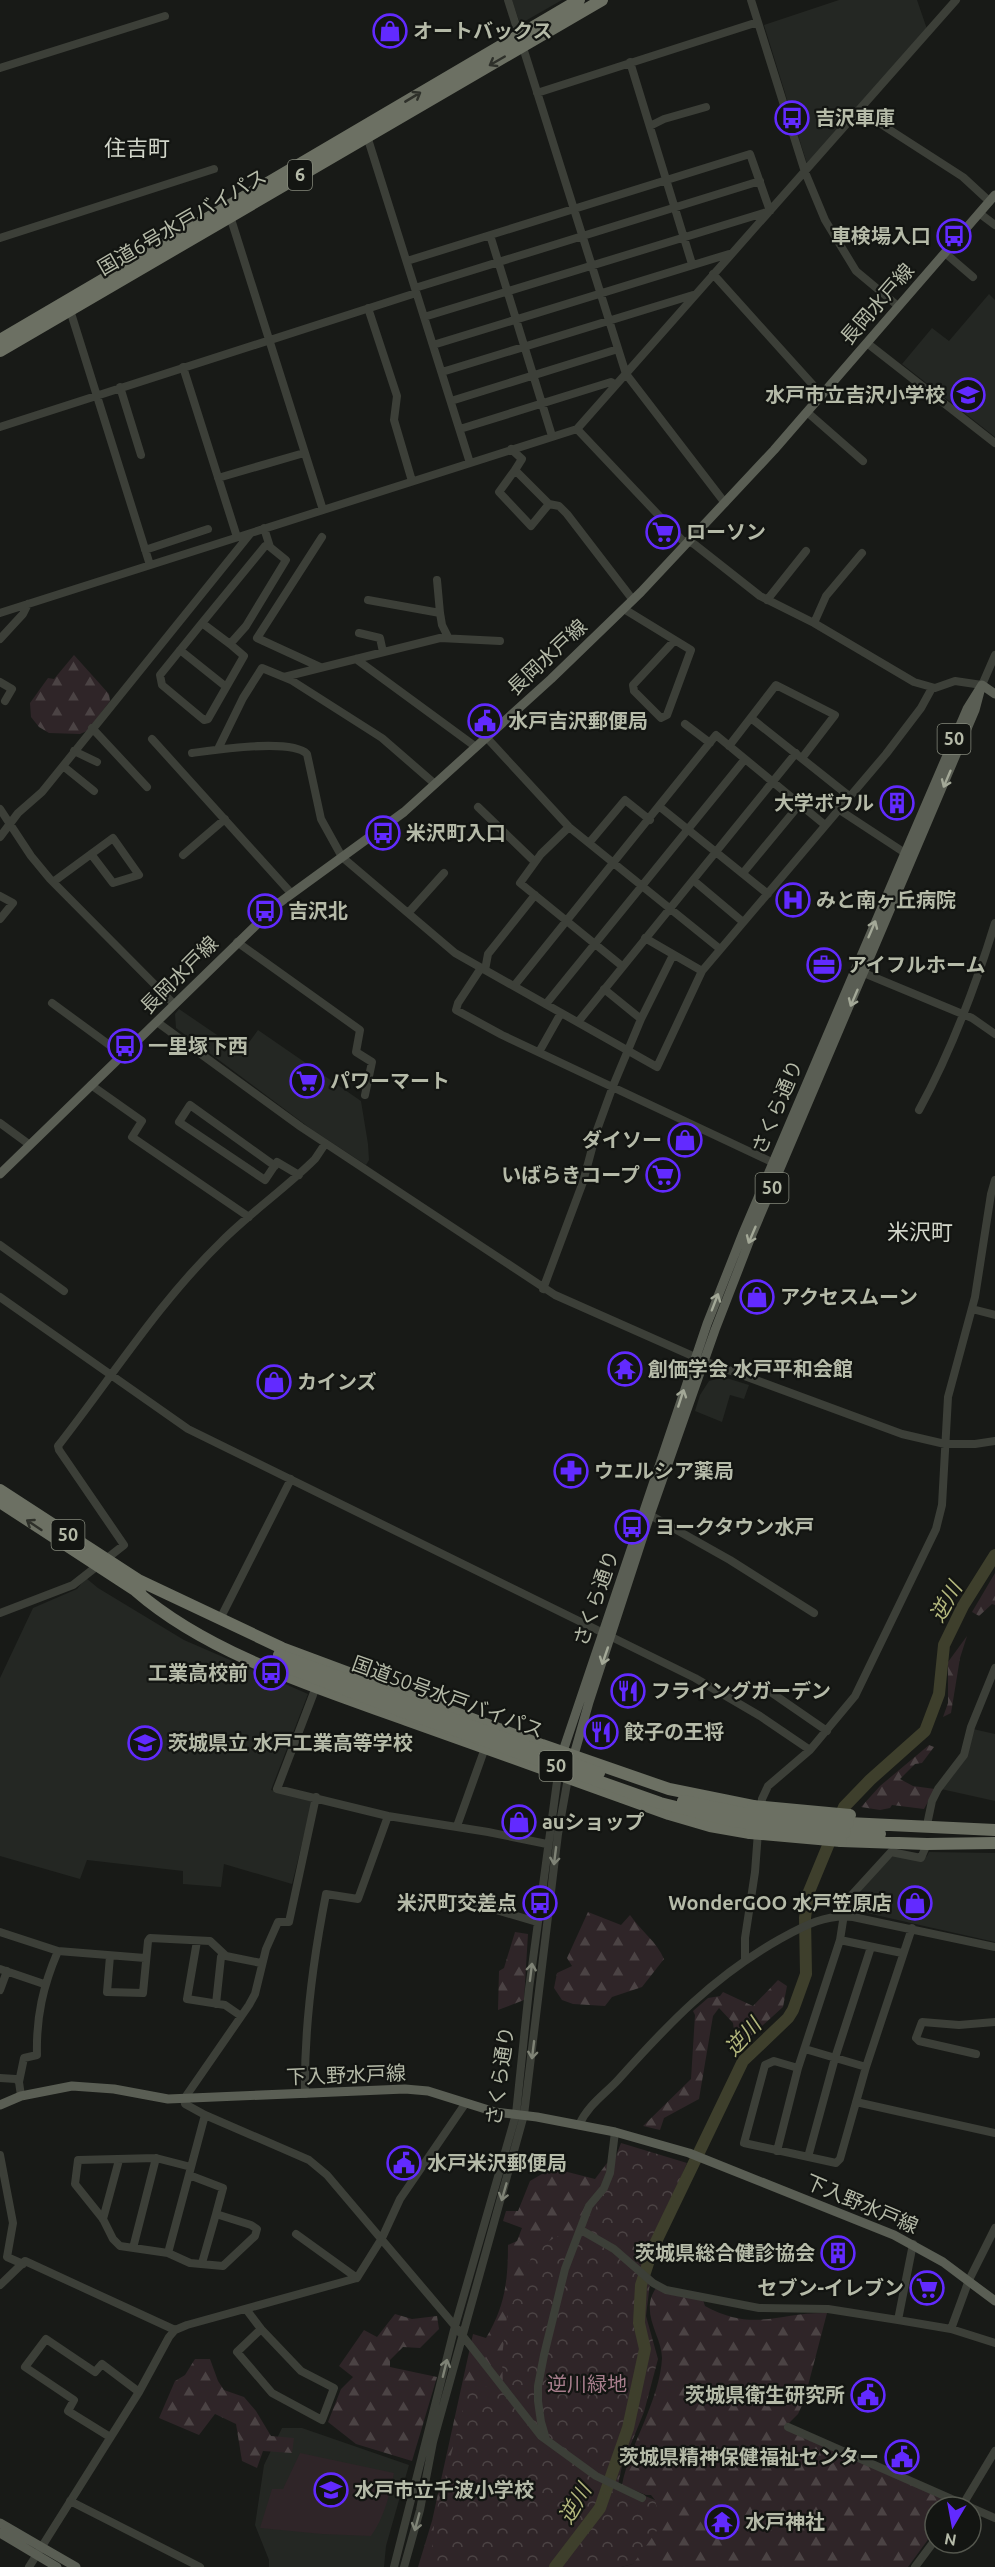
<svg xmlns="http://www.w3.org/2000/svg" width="995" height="2567" viewBox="0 0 995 2567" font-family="Ubuntu,'Noto Sans JP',sans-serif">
<defs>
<pattern id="forest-firs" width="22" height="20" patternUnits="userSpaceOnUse" patternTransform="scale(1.5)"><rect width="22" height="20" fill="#2f2528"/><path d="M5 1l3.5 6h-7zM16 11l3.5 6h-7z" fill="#4b4344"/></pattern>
<pattern id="park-crowns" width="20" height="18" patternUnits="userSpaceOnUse" patternTransform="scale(1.5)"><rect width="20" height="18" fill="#2f2528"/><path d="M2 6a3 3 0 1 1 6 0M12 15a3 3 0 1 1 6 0" fill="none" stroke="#4b4344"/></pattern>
</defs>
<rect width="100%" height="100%" fill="#181a17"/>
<path fill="#242723" d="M512,0h50l-42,24z
M839,0h78l10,29 -120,135 -43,-139z
M989,294l6,6v137l-93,-73 30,-36 17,13z
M179,1009l63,43 16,-22 103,71 7,43 1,16 -3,5 -55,-36 -135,-101 -1,-14z
M723,1377l26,8 -5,14 -14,-4 -8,27 -27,-11 5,-16 9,-14z
M86,1578l12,10 86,52 124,54 -37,96 39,10 2,3 -20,81 -68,-20 -3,23 -38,-3v-13l-96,-11 -7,19 -80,-23v-178l33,-70 44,-19z
M973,1729l22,5v67l-54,-12 24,-32z
M929,1852l66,1v89l-146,-33 14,-24 28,-30 28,6 8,-5z
M282,2428h20l107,37 -23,81 -2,21h-115v-7l-14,-35 9,-60z"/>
<path fill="url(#forest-firs)" d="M74,655l35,39 1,7 -23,30 -7,3 -31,-1 -10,-6 -8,-10 -1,-14 18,-25 6,1z
M995,1573v32l-3,-1 -13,12 -7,-4z
M967,1636l-7,22 -9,55 -8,4 5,-14v-41z
M929,1745l5,2 -12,16 -7,1 -15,15 13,7 22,3 -11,20 -32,-4 -2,3 -10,2 -19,-3 19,-21z
M588,1912l33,13 9,-10c11,16 27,27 34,44l-22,28 -30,10 -7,9 -32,-2 -11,-4 -8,-12 3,-15 15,-7 -5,-8z
M515,1932l13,2 -4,66 -26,10 1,-39 5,-3z
M778,1980l9,6 -4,21 -42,38 -6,-7 -2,-15 -14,-15 -6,8 -14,83 -35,19 -4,12 -17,-4 48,-47 4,-64 -2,-4 15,-13 12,-2 3,-4 30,14z
M607,2163l20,2 -114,402h-95l14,-46 41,-187 13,4c19,-32 22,-57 22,-93l9,-4 5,-13 -19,-7 3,-10h12l12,-30 22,-13 43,11z
M656,2288l47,12 2,6c50,27 73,6 122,7l-23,88 -6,13 -13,13 172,78 -22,2v23l-27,37h-287l12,-3 22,-64 -4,-5h-5l-24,-10c8,-41 38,-85 40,-127 0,-22 -23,-45 -6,-70z
M395,2314l17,5 25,-3 2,13 -19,19 -17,-1 -13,13v7l47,10 -25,84 -56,-17 -28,-22 13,-33 12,-12 -14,-11 25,-36 13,7z
M195,2359h15l8,22 6,9 20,7 12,14 15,25 23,2 -2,15 -29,-2 -6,17 -15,-7 -6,-37 -21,-10 -16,21 -40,-17 16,-37 10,-6z"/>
<path fill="url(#park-crowns)" d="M621,2143l66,20 -48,111 11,9 -4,33 12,43 -14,53 -22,54 -4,19 37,15 6,25 -28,39 -12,3h-191l5,-51 34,-130 34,2 -1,-32 5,-40 27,-65 23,-15 19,9 10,-21 3,1z"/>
<path fill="#2f2528" d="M300,2453l94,20c-4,21 -10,45 -23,63l-49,-2 -62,-6 12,-39h11z"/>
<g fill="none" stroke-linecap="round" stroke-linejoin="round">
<path stroke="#3e3f2c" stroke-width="12" d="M555,2567l45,-59 28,-80 17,-79 -6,-26 2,-38 12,-37 90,-187 45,-43 5,-8 13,-36 -1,-56 3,-24 36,-87 26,-27 55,-49 14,-37 5,-49 19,-39 32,-51"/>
<path stroke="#3c3f38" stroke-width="8" d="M508,0l118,374 99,129
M751,0l54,172 20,48 31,51 42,35
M630,62l62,202
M0,68l165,-52
M537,93l221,-71
M859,110l104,67 26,24
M650,126l14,-7 42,-12
M367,136l103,327
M979,213l16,12
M230,216l93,294
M490,235l62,201
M0,238l214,-69
M945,253l28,24
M407,261l343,-107 20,57 -346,106
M713,274l109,121
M415,288l345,-107
M368,308l29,88 -3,24 18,61
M70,310l80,255
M867,343l128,100
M433,345l296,-91
M183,367l54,170
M442,372l251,-77
M120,387l21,68
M451,401l167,-52
M807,412l56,49
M0,427l416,-134
M460,429l151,-47 5,3
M577,429l105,111 12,4 66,52 54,27 100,59 21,6 20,-7 27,4 13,-30
M511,449l11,10 -7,11 34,34 10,2 8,8 66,86
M515,470l-16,22 32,34 18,-22
M218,478l86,-25
M264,528l6,19 16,13 -40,66 -16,18 -28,-21 63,-77 4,-2
M145,550l63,-21
M437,580l3,33
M368,600l72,13 2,12 6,12
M767,600l39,-49
M624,609l67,41 -24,65 -6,3 -27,-27 -1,-6 41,-44
M0,613l577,-184 379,-429
M202,623l-42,52 2,10 42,35 4,-1 36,-63 -14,-12
M814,623l12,-27 36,-43
M359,633l21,5 3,14
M0,639l23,-25 5,-10
M180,650l45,36
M356,659l120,88
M320,667l-63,-29 65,-101
M284,677l156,-39 60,3
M0,682l12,7 -7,12
M751,718l98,78
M685,724l25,19
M92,728l55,59
M487,738l82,89 151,122
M152,739l139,154
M729,746l47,-61 59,30 -33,43
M218,749l25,-51 19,-30 29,12 91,58 53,46
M74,751l23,11
M192,753c23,-3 99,-15 115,1l14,65 21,38 113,96 202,114 45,-96 184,-217 35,-46 11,-20
M63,766l31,25
M478,807l57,55
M660,807l108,87
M0,809l31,47 19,23 124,125
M838,809l67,44
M569,827l-28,27 -21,29 102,83
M0,837l18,-24 24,-21 21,-26 187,-232
M589,843l36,-43 25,20
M183,855l42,-36
M743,873l57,-69
M693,880l50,42
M53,882l60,-44 26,37 -26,8 -22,-29
M0,896l13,7 -13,16
M409,912l35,-39
M645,938l57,33
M237,942l123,88 -4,22 16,10 -7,33
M481,968l-23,35 -2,7 46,25 274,129
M485,970l3,-16 47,-59
M859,971l113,47 23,16
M514,986l202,-251 109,90
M604,989l37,30
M52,1003l71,52
M546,1004l199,-245
M157,1022l144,105 254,168 149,66 198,73 43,10h30l20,-3
M578,1022l218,-269
M539,1052l22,-39
M91,1085l51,36 -10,16 117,80
M919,1110c33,-60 56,-122 76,-187
M0,1123l30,22
M275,1166l-85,-61 -11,17 86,58 12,-18 22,13
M0,1245l64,46
M543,1289l40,-107 14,-52 16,-44 28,-67 32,-64
M0,1297l188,132 507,249 65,38 50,34
M972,1309l23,6
M650,1515l80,45 84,53
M0,1613l73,-28 51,-40 -65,-95 -1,-4c54,-69 101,-144 164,-205 29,-29 64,-53 93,-82l10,-15
M220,1619l71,-140
M316,1687l-39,102 111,27 100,16 59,12
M772,1693l55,38
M316,1797l-27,125h-11l-12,27 -11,45 -6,11 -65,94 1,5 20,11 104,45 18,15 128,151 86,110 55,40 46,22
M761,1808l1,-9 6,-13 42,-36 45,-54 81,-167 6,-24 6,-108 27,-100 16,-103 4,-14
M928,1820l4,-19 6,-12 26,-34 7,-28 24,-59
M457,1826l28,-78
M425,1902l41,-1 71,21
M0,1932l58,19c-15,35 -22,66 -21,104l-13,3 -5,24
M840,1940l62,13
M197,1941l-10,58 38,6 16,11
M58,1951l87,7
M110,1956l-3,36 36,1 5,-52 2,-3 60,3 16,15 35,7
M745,1959v-21l10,-66 3,-40
M0,1969l44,15
M0,1990l7,-19
M216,2004l5,-47 2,-3
M805,2049l61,18
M976,2054l-57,-13 -3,-3 6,-16 37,3 36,-3
M798,2068l-24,-7 -9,4 -21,78 92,20 4,-4 26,-92 46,-139
M0,2078l16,1 3,3 2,14
M305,2094c-1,-67 8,-134 21,-200l32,5 30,-83
M856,2102l139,31
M579,2125c9,-20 25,-30 39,-45 50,-56 96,-104 162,-141 24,-13 45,-25 73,-22l142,30
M777,2151l21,-83 42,-128 5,-32 4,-10 42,-46 30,6 6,-14
M0,2155l13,68 -6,34 16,7
M808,2157l27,-99 36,-111
M189,2175l34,13 -7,26 35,11 6,4 -2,7 -32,30 -33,-3 -22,-10 -48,-7 -7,-7 -10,-20 -28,-35 3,-24 78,-2 35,9
M103,2219l16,-59
M581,2230l33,19 39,34 13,7 93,18 69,1 70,11 53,9 44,14
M296,2234l61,44
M133,2248l23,-90
M168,2253l37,-138
M202,2263l14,-49
M0,2285l25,-24 150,69
M246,2309l15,20 40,42 33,17 -12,32 -50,-27 -35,-41 24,-23
M898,2320l15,-76
M951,2329l18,-49 26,-52
M788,2427l207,91
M110,2437l-42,-26 6,-11 -49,-33 21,-28 49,33 7,-8 37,28
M546,2439l-5,-17 -3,-21v-15l6,-31 21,-86 24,-63 15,-18 6,-15 5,-41
M70,2501l130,66
M962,2506l33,-55
M29,2567l110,-175 30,-55 6,-7 12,-5 170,-47 25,-40 18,-39 65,-95
M394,2567l61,-241 61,-212 13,-125 29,-215
M404,2567l16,-57 13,-68 91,-327 34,-281 10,-56
M915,2567l20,-27"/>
<path stroke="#5a5e54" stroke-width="9" d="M982,685l13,9
M0,1174l279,-271 125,-91 147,-133 90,-87 133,-142 221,-255
M561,1757l146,-433 36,-91 162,-380 62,-144 15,-24
M572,1762l17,-60 61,-187 65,-185 36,-93 224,-527 5,-19
M0,2105l21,-9 51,-10 42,3 54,10 237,-10 23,2 67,21 42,5 78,15 74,21 205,82 49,27 52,39
M0,2523l76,44
M0,2533l57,34"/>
<path stroke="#6c7063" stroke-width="12" d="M0,340l579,-340
M0,351l602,-351
M0,1490l143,93
M0,1502l141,92
M136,1579l146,69 260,97 127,44 84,17
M136,1591c72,63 182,97 271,129 87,31 174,63 262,94l41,12 40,7
M848,1823l147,7
M845,1832l35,2
M841,1841l86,3 68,-1"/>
<path stroke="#6c7063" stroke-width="12" d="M279,1655l320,118
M276,1663l122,47 262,93 72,18 113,11
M683,1801l68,14 97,8
M753,1806l97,9
M750,1833l91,8"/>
</g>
<defs><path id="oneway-shaft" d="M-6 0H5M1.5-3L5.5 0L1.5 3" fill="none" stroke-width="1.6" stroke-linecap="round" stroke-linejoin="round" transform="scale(1.5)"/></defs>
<g stroke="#2e302a">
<use href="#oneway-shaft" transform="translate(497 61) rotate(150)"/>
<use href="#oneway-shaft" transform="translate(413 97) rotate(-31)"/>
<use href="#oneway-shaft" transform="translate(34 1525) rotate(-146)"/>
</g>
<g stroke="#a3a897">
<use href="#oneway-shaft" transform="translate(947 779) rotate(113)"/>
<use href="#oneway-shaft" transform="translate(872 929) rotate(-67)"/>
<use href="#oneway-shaft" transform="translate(854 998) rotate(113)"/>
<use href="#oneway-shaft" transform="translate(752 1235) rotate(113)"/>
<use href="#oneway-shaft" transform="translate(715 1302) rotate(-69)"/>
<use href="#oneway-shaft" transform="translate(681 1398) rotate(-72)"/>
<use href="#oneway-shaft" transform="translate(605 1656) rotate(109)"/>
</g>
<g stroke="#7f8376">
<use href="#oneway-shaft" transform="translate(555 1856) rotate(97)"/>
<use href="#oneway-shaft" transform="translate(531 1972) rotate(-83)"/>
<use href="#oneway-shaft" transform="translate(533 2050) rotate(97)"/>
<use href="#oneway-shaft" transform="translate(504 2192) rotate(106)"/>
<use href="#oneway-shaft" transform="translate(445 2368) rotate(-76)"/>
<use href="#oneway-shaft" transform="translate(417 2522) rotate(105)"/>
</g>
<defs>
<symbol id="shop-ring" viewBox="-11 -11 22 22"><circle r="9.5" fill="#131512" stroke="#622aff" stroke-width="1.5"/><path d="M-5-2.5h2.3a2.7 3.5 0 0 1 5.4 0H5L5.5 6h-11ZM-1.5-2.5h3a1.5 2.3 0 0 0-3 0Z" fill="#622aff"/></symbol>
<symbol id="bus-ring" viewBox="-11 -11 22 22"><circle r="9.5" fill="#131512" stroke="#622aff" stroke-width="1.5"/><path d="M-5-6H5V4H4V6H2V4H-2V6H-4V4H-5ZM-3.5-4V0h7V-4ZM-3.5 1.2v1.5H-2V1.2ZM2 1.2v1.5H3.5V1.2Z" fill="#622aff"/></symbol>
<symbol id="school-ring" viewBox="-11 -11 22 22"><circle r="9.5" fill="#131512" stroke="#622aff" stroke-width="1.5"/><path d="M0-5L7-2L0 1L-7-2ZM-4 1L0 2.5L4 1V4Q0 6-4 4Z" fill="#622aff"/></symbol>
<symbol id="supermarket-ring" viewBox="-11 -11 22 22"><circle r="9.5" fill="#131512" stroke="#622aff" stroke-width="1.5"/><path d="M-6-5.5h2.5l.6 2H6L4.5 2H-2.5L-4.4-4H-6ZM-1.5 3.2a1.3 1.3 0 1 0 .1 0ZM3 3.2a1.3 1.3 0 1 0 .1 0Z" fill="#622aff"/></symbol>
<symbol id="civic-ring" viewBox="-11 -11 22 22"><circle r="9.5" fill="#131512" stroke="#622aff" stroke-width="1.5"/><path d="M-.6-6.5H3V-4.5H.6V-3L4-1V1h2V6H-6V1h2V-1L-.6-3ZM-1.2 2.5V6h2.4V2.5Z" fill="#622aff"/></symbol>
<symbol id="building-ring" viewBox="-11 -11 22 22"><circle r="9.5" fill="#131512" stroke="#622aff" stroke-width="1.5"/><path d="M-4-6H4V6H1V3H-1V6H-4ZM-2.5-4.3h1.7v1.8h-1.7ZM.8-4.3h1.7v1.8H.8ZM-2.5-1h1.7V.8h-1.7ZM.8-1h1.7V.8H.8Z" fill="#622aff"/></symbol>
<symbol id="hospital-ring" viewBox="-11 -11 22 22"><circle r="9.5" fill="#131512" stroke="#622aff" stroke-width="1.5"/><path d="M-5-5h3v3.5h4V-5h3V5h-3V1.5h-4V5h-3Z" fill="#622aff"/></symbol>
<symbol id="office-ring" viewBox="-11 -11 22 22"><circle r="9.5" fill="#131512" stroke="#622aff" stroke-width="1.5"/><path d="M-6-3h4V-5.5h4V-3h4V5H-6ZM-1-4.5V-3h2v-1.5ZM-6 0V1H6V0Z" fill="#622aff"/></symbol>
<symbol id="temple-ring" viewBox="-11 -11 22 22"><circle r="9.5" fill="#131512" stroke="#622aff" stroke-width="1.5"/><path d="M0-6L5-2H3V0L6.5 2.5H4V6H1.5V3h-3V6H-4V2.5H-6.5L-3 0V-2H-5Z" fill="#622aff"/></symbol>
<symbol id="pharmacy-ring" viewBox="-11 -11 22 22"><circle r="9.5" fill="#131512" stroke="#622aff" stroke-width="1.5"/><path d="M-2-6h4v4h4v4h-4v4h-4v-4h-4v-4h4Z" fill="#622aff"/></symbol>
<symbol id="restaurant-ring" viewBox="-11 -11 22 22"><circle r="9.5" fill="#131512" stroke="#622aff" stroke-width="1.5"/><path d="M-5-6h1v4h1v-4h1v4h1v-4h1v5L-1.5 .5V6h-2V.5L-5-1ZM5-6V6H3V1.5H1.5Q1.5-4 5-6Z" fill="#622aff"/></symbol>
</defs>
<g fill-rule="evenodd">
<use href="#shop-ring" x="371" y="12" width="38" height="38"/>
<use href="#bus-ring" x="773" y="99" width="38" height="38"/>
<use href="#bus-ring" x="935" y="217" width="38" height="38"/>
<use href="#school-ring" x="949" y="376" width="38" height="38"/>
<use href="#supermarket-ring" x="644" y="513" width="38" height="38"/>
<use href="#civic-ring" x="466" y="702" width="38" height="38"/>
<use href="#building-ring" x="878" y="784" width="38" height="38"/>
<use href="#bus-ring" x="364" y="814" width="38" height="38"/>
<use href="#hospital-ring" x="774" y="881" width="38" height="38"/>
<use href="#bus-ring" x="246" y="892" width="38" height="38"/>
<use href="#office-ring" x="805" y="946" width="38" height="38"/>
<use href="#bus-ring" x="106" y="1027" width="38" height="38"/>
<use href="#supermarket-ring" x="288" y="1062" width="38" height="38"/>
<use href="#shop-ring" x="666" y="1121" width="38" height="38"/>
<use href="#supermarket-ring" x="644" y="1156" width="38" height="38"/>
<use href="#shop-ring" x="738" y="1278" width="38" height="38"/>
<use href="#temple-ring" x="606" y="1350" width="38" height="38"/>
<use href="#shop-ring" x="255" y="1363" width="38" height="38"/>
<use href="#pharmacy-ring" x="552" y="1452" width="38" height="38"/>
<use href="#bus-ring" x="613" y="1508" width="38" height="38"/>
<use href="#bus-ring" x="252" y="1654" width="38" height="38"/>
<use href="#restaurant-ring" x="609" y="1672" width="38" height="38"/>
<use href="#restaurant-ring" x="582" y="1713" width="38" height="38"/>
<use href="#school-ring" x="126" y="1724" width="38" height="38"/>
<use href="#shop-ring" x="500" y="1803" width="38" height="38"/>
<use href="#bus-ring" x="521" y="1884" width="38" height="38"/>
<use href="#shop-ring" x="896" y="1884" width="38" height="38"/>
<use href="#civic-ring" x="385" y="2144" width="38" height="38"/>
<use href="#building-ring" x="819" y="2234" width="38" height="38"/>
<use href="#supermarket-ring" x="908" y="2269" width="38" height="38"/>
<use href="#civic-ring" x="849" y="2376" width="38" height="38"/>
<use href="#civic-ring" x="883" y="2438" width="38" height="38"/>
<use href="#school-ring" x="312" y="2471" width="38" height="38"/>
<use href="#temple-ring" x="703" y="2503" width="38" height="38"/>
</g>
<g text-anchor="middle" stroke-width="4.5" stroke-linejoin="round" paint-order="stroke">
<g fill="#131512" stroke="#84887b" stroke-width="1.5">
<rect x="288" y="160" width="24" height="30" rx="4.5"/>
<rect x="937.5" y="724" width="33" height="30" rx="4.5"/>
<rect x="755.5" y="1173" width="33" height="30" rx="4.5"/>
<rect x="51.5" y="1520" width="33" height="30" rx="4.5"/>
<rect x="539.5" y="1751" width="33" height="30" rx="4.5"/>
</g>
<g font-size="18" font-weight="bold" fill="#b5baa8">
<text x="300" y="181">6</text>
<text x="954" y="745">50</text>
<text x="772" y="1194">50</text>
<text x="68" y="1541">50</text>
<text x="556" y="1772">50</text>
</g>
<g font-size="20" font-weight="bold" fill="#b5baa8" stroke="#131512" text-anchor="start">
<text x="413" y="38">オートバックス</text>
<text x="815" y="125">吉沢車庫</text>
<text x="931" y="243" text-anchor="end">車検場入口</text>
<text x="945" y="402" text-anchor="end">水戸市立吉沢小学校</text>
<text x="686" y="539">ローソン</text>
<text x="508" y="728">水戸吉沢郵便局</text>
<text x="874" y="810" text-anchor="end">大学ボウル</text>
<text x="406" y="840">米沢町入口</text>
<text x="816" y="907">みと南ヶ丘病院</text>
<text x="288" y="918">吉沢北</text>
<text x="847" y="972">アイフルホーム</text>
<text x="148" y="1053">一里塚下西</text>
<text x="330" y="1088">パワーマート</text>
<text x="662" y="1147" text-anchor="end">ダイソー</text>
<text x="640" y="1182" text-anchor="end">いばらきコープ</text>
<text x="780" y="1304">アクセスムーン</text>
<text x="648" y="1376">創価学会 水戸平和会館</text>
<text x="297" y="1389">カインズ</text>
<text x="594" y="1478">ウエルシア薬局</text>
<text x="655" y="1534">ヨークタウン水戸</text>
<text x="248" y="1680" text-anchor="end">工業高校前</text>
<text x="651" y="1698">フライングガーデン</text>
<text x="624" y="1739">餃子の王将</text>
<text x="168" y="1750">茨城県立 水戸工業高等学校</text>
<text x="542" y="1829">auショップ</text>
<text x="517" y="1910" text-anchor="end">米沢町交差点</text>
<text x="892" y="1910" text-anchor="end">WonderGOO 水戸笠原店</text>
<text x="427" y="2170">水戸米沢郵便局</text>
<text x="815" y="2260" text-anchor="end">茨城県総合健診協会</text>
<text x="904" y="2295" text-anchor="end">セブン-イレブン</text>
<text x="845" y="2402" text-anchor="end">茨城県衛生研究所</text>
<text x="879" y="2464" text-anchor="end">茨城県精神保健福祉センター</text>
<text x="354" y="2497">水戸市立千波小学校</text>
<text x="745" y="2529">水戸神社</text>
</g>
<g font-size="20" fill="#b5baa8" stroke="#131512">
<text transform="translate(182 222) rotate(-30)" y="7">国道6号水戸バイパス</text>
<text transform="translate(877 304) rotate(-49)" y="7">長岡水戸線</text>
<text transform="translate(547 657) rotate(-43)" y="7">長岡水戸線</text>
<text transform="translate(179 975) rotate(-45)" y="7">長岡水戸線</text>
<text transform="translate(777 1107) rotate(-67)" y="7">さくら通り</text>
<text transform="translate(596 1598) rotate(-71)" y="7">さくら通り</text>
<text transform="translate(448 1697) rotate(20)" y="7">国道50号水戸バイパス</text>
<text transform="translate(346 2075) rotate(-2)" y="7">下入野水戸線</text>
<text transform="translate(500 2076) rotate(-82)" y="7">さくら通り</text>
<text transform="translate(862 2204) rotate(23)" y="7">下入野水戸線</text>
</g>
<g font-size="20" fill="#a77e8c" stroke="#131512">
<text x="587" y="2391">逆川緑地</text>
</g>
<g font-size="21" font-style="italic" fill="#b4b87d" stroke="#131512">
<text transform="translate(946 1602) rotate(-60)" y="7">逆川</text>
<text transform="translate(743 2037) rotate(-48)" y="7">逆川</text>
<text transform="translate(575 2504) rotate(-59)" y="7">逆川</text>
</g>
<g font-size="22" fill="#d2d6ca" stroke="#131512">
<text x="137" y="156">住吉町</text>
<text x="920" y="1240">米沢町</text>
</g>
</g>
<g transform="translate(953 2525) rotate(190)"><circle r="28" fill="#131512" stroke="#54574e" stroke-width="1.5"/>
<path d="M0-4.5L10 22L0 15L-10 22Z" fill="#622aff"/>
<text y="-9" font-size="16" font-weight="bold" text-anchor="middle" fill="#b5baa8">N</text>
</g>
</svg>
